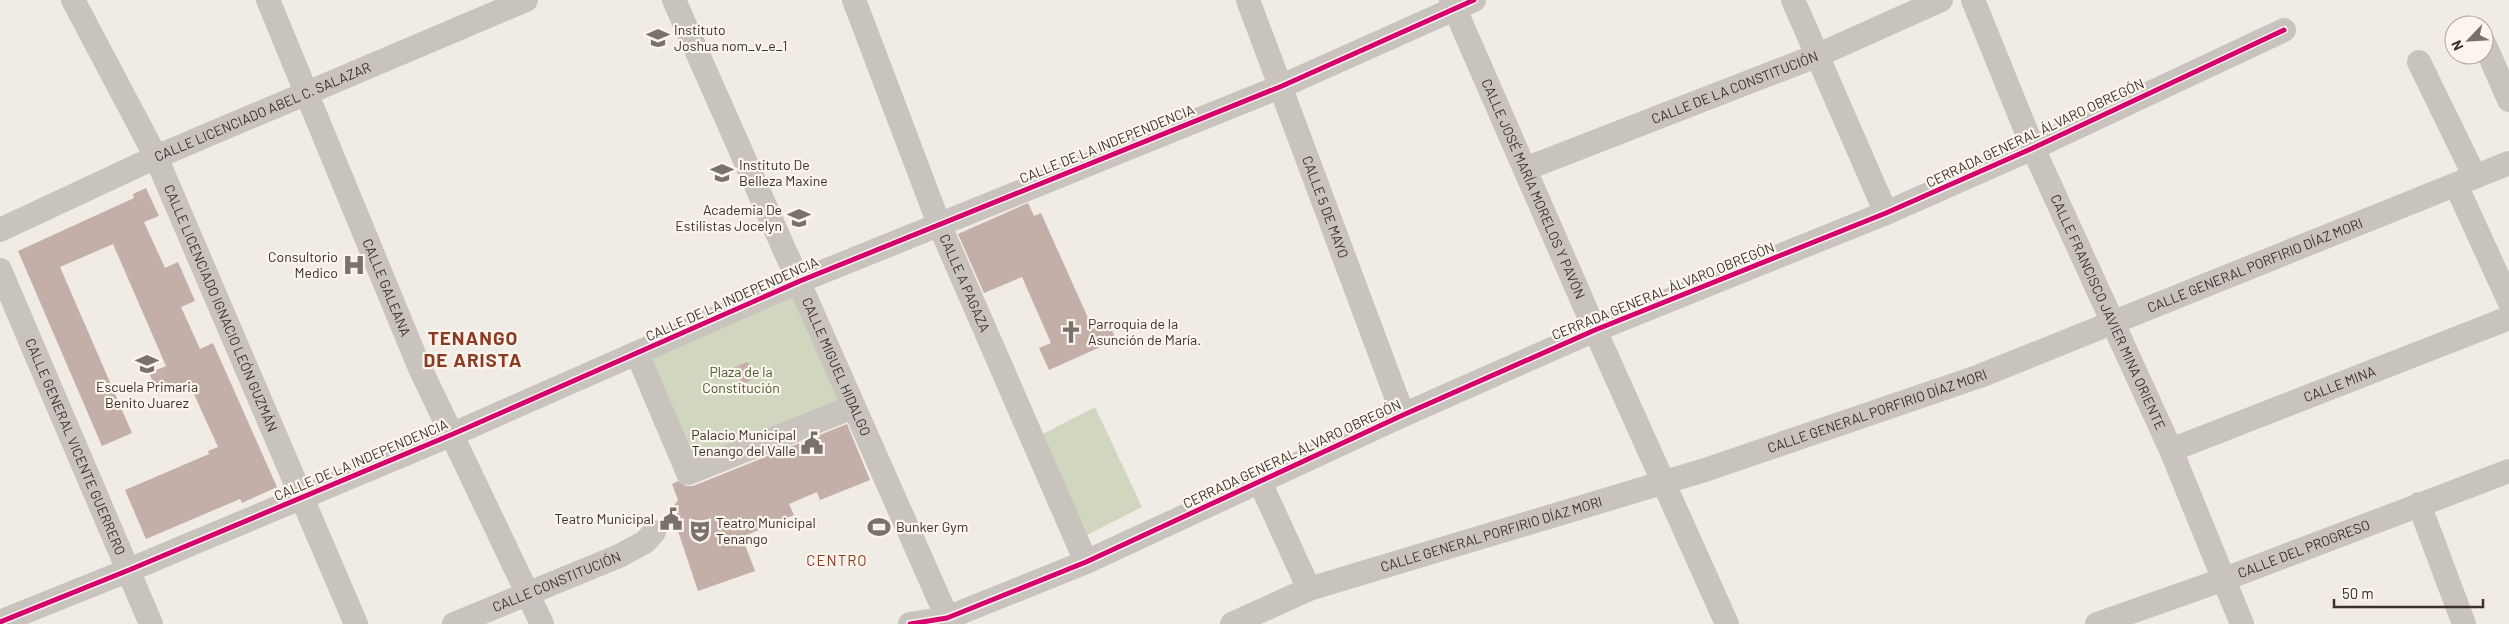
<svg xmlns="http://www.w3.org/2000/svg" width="2509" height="624" viewBox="0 0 2509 624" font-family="Barlow,sans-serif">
<rect width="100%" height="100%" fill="#f0ebe5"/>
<path fill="#d1d6bf" d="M792,293l48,110 -151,65 -47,-111z
M1095,407l47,100 -61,31 -42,-102z"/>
<path fill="#c3afa7" d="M146,188l13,28 -15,6 21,46 13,-6 17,39 -14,6 19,42 13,-6 64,144 -35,16 -2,-4 -94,40 -21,-49 84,-36 -1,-3 10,-4 -30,-66 -30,13 -9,-21 17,-7 -53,-122 -53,23 72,166 -30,13 -84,-195 116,-53 -1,-4z
M1028,203l6,13 7,-3 52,116 16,-6 7,17 -67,30 -10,-22 12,-5 -29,-66 -38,16 -26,-59z
M747,362l5,4 6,10 -12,7 -6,-3 -7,-12z
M847,424l23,56 -50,20 -3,-8 -28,12 5,11 -52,22 13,34 -57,20 -27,-81 7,-10 -6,-16 6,-3 8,5h7z"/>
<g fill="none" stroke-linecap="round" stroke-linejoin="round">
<g stroke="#c9c3be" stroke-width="24">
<path id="s1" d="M73,0l83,157 200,467"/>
<path id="s2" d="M268,0l151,366 123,258"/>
<path id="s3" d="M674,0l276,624"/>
<path id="s4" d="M854,0l85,224 147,338"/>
<path id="s5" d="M1248,0l155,415"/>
<path id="s6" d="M1451,0l144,330 132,294"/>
<path d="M1793,0l93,213"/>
<path id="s7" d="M1973,0l60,148 138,302 71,174"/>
<path d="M2484,43l25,57"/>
<path d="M2419,62l56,115"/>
<path id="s8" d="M1525,169l291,-113 125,-56"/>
<path d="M2456,185l53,116"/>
<path id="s9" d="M0,230l156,-73 370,-157"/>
<path id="s10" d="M0,270l151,354"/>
<path d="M637,353l51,120 165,-66"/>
<path id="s11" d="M2171,450l338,-132"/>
<path d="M1259,480l50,109"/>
<path d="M2419,504l45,120"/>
<path d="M0,622l129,-52 324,-136 347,-153 482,-195 192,-86"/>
<path id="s12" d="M454,624l165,-68 26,-14 9,-10"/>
<path d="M910,624l37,-6 139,-56 317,-147 192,-85 291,-117 147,-65 251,-118"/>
<path id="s13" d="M1232,624l77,-35 396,-119 275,-94 529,-213"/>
<path id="s14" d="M2097,624l125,-44 287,-109"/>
</g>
<defs>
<path id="cycleway" d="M0,622l129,-52 324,-136 347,-153 482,-195 192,-86
M910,624l37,-6 139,-56 317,-147 192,-85 291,-117 147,-65 251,-118"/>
</defs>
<use href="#cycleway" stroke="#fbf5ee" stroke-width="8"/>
<use href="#cycleway" stroke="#d6006c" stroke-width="5"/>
</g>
<defs>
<symbol id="university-bare" viewBox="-9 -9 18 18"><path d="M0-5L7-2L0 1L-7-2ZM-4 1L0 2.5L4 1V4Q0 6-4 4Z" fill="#7a716c" stroke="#fbf5ee" stroke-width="2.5" paint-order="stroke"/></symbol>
<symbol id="hospital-bare" viewBox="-9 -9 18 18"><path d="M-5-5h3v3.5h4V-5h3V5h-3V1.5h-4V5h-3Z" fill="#7a716c" stroke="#fbf5ee" stroke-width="2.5" paint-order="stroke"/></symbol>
<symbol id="church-bare" viewBox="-9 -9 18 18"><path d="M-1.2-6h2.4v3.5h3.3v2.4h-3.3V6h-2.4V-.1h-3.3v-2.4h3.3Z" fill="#7a716c" stroke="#fbf5ee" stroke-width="2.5" paint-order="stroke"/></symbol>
<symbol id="school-bare" viewBox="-9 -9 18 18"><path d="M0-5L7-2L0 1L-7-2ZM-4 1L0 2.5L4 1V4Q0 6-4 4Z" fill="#7a716c" stroke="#fbf5ee" stroke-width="2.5" paint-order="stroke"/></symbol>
<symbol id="civic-bare" viewBox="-9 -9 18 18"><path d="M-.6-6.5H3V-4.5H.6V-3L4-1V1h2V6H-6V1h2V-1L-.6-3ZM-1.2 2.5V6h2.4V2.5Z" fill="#7a716c" stroke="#fbf5ee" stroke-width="2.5" paint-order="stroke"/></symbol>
<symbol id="stadium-bare" viewBox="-9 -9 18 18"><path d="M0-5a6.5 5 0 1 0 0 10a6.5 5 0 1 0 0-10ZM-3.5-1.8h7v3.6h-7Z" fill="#7a716c" stroke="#fbf5ee" stroke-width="2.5" paint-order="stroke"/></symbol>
<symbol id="theatre-bare" viewBox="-9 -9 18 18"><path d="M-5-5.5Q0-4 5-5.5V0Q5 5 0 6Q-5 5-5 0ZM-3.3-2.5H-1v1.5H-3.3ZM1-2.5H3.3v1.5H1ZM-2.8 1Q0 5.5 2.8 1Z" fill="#7a716c" stroke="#fbf5ee" stroke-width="2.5" paint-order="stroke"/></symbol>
</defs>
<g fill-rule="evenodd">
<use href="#university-bare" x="642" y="22" width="32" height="32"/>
<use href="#university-bare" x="706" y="157" width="32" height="32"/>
<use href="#university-bare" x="783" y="202" width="32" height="32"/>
<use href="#hospital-bare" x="338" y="249" width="32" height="32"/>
<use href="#church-bare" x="1055" y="316" width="32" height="32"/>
<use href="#school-bare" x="131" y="348" width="32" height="32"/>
<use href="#civic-bare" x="796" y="427" width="32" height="32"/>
<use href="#civic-bare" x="655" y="503" width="32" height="32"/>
<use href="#stadium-bare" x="863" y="511" width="32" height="32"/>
<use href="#theatre-bare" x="684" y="515" width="32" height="32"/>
</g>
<g text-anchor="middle" stroke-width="4.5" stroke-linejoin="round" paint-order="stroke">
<g font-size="14" fill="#3b302b" stroke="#fbf5ee" text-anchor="start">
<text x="674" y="35">Instituto<tspan x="674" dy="16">Joshua nom_v_e_1</tspan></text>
<text x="739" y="170">Instituto De<tspan x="739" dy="16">Belleza Maxine</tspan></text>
<text x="782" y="215" text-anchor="end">Academia De<tspan x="782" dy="16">Estilistas Jocelyn</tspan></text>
<text x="338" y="262" text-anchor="end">Consultorio<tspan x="338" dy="16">Medico</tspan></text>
<text x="1088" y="329">Parroquia de la<tspan x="1088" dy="16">Asunción de María.</tspan></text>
<text x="147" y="392" text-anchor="middle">Escuela Primaria<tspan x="147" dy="16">Benito Juarez</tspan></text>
<text x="796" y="440" text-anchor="end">Palacio Municipal<tspan x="796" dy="16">Tenango del Valle</tspan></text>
<text x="654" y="524" text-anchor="end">Teatro Municipal</text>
<text x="716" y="528">Teatro Municipal<tspan x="716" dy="16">Tenango</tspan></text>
<text x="896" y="532">Bunker Gym</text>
</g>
<g font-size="14" fill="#3b302b" stroke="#fbf5ee">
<text dy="5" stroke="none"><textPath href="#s8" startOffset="225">CALLE DE LA CONSTITUCIÓN</textPath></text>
<text dy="5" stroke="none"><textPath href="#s9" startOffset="288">CALLE LICENCIADO ABEL C. SALAZAR</textPath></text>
<text transform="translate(2035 133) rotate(-25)" y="5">CERRADA GENERAL ÁLVARO OBREGÓN</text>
<text transform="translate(1107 144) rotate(-22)" y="5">CALLE DE LA INDEPENDENCIA</text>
<text dy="5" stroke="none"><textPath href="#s6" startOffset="206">CALLE JOSÉ MARÍA MORELOS Y PAVÓN</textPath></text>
<text dy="5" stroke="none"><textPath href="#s5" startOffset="221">CALLE 5 DE MAYO</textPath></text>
<text dy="5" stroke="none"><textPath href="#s13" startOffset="1085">CALLE GENERAL PORFIRIO DÍAZ MORI</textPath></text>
<text dy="5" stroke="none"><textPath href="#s4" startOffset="304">CALLE A PAGAZA</textPath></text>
<text dy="5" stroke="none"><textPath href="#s2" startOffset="311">CALLE GALEANA</textPath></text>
<text transform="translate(1663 291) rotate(-22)" y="5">CERRADA GENERAL ÁLVARO OBREGÓN</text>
<text transform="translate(732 299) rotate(-24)" y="5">CALLE DE LA INDEPENDENCIA</text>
<text dy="5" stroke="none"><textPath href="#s1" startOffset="342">CALLE LICENCIADO IGNACIO LEÓN GUZMÁN</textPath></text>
<text dy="5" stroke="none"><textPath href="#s7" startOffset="340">CALLE FRANCISCO JAVIER MINA ORIENTE</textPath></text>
<text dy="5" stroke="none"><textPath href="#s3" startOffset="401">CALLE MIGUEL HIDALGO</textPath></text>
<text dy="5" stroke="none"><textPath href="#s11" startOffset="181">CALLE MINA</textPath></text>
<text dy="5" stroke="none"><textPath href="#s13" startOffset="680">CALLE GENERAL PORFIRIO DÍAZ MORI</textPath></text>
<text dy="5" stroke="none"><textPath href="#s10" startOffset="192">CALLE GENERAL VICENTE GUERRERO</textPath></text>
<text transform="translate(1292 454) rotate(-25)" y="5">CERRADA GENERAL ÁLVARO OBREGÓN</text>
<text transform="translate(361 460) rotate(-23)" y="5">CALLE DE LA INDEPENDENCIA</text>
<text dy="5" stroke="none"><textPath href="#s13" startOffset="275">CALLE GENERAL PORFIRIO DÍAZ MORI</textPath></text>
<text dy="5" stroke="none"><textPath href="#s14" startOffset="220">CALLE DEL PROGRESO</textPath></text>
<text dy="5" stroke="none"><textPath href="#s12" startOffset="111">CALLE CONSTITUCIÓN</textPath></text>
</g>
<g font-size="14" fill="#4a5a2e" stroke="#fbf5ee">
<text x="741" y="377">Plaza de la<tspan x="741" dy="16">Constitución</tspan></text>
</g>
<g font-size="15" letter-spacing="1" fill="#8c3b22" stroke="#fbf5ee">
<text x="837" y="566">CENTRO</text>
</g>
<g font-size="19" font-weight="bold" letter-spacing="1" fill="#8c3b22" stroke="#fbf5ee">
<text x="473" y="345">TENANGO<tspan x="473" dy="22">DE ARISTA</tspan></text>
</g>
</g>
<g transform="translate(2469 40) rotate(245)"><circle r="24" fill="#fbf5ee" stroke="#aea6a0"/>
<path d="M0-4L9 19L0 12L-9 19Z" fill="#7a716c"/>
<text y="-8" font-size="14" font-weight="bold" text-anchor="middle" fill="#3b302b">N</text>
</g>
<path d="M2334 599v8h149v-8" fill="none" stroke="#3b302b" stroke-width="2.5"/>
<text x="2342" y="599" font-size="15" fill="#3b302b" stroke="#fbf5ee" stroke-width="4" paint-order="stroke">50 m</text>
</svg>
